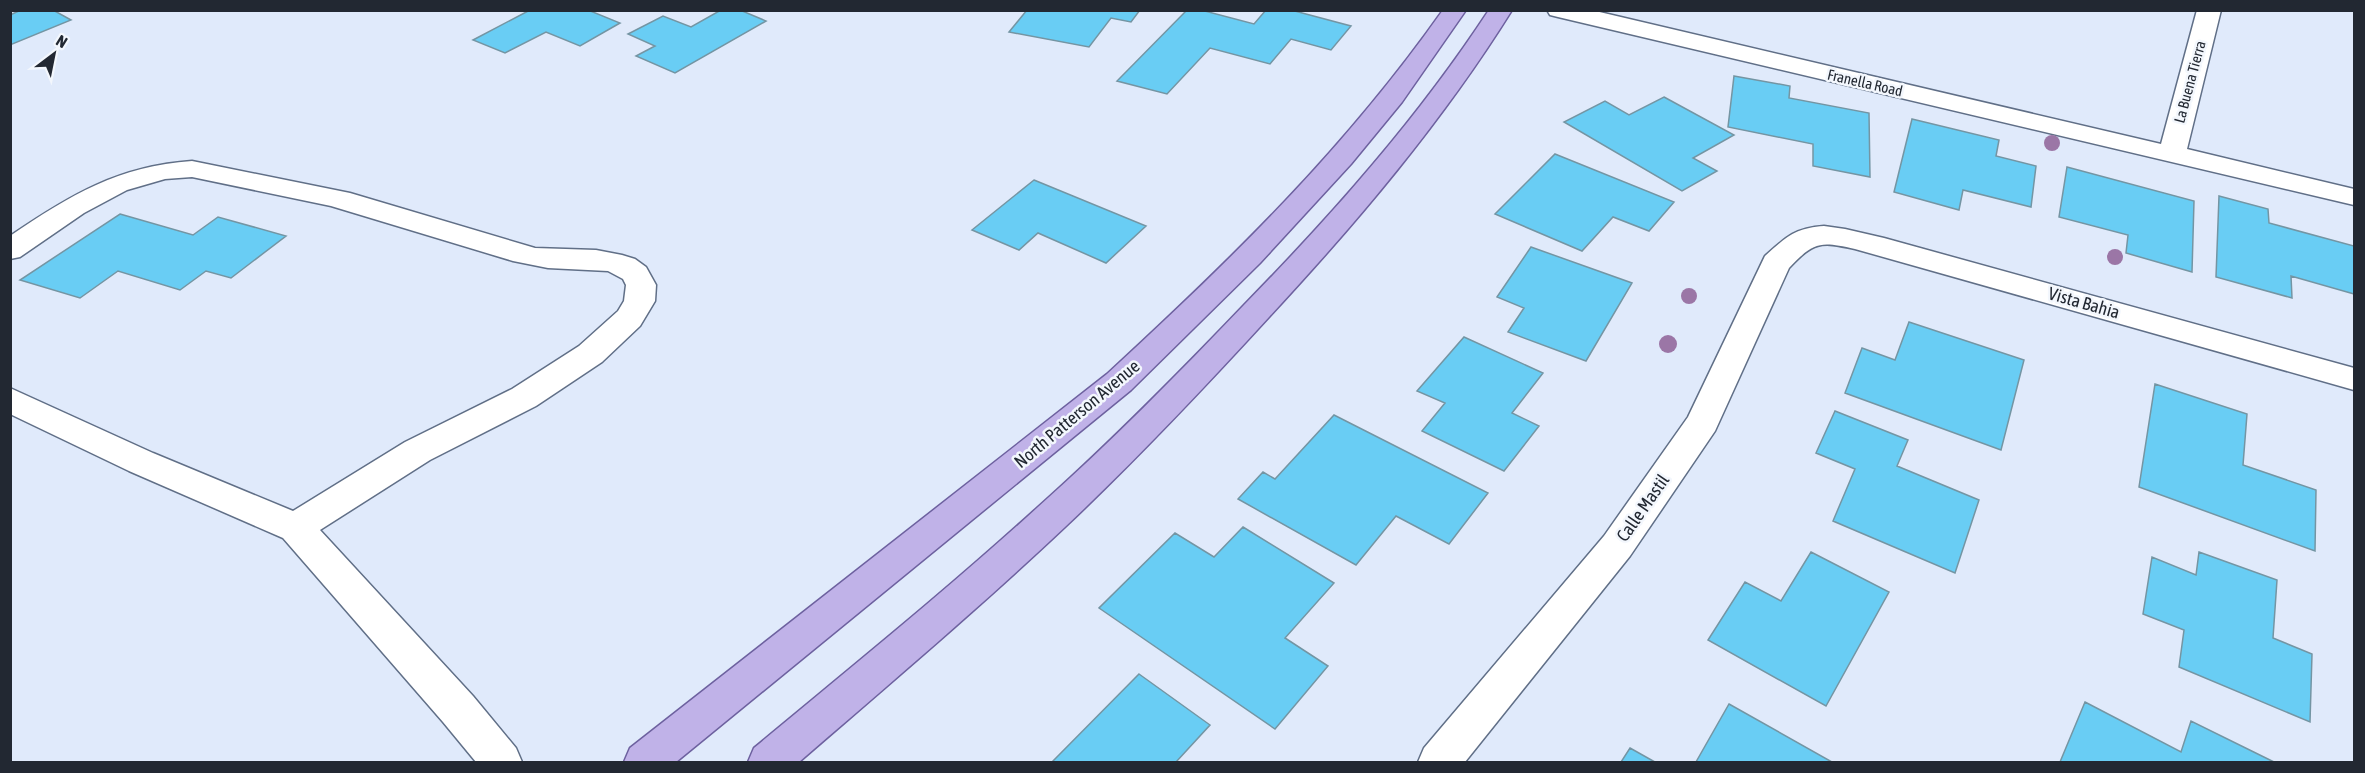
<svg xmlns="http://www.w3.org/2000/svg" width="2365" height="773" viewBox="0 0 2365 773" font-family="'Asap Condensed',sans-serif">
<rect width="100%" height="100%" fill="#e0eafb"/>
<path fill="#69cdf4" stroke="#7495a3" stroke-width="1.5" d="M21,10h32l18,10 -61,25v-30z
M530,10h58l32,13 -40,23 -34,-14 -41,21 -32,-13z
M721,10h19l26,11 -91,52 -39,-17 19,-10 -27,-12 35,-18 28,11z
M1027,10h113l-9,12 -20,-4 -22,29 -80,-15z
M1187,10h14l53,14 12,-14h25l60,16 -20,24 -40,-11 -21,25 -60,-16 -43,46 -50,-13z
M1734,76l56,10 -1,12 80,15 1,64 -57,-11v-22l-85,-17z
M1664,97l70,38 -41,23 24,13 -35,20 -118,-69 41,-21 24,14z
M1912,119l87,21 -3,16 40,10 -5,41 -68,-17 -4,20 -65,-18z
M1555,154l119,48 -25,29 -36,-14 -31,34 -87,-37z
M2067,167l127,34 -2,71 -66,-19 2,-18 -69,-18z
M1034,180l112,46 -40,37 -68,-30 -19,17 -47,-20z
M2219,196l49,13 1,14 85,23v48l-63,-18 1,22 -76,-21z
M120,214l73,21 25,-18 68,19 -55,42 -25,-7 -26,19 -62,-19 -38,27 -60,-18z
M1531,247l101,36 -46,78 -78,-29 16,-24 -27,-11z
M1909,322l115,38 -23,90 -156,-57 17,-45 33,12z
M1464,337l79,36 -31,40 27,13 -35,45 -82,-40 23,-28 -28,-12z
M2155,384l92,30 -4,51 73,25 -1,61 -176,-64z
M1835,411l73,29 -11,26 82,34 -24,73 -122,-52 22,-52 -39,-16z
M1334,415l154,78 -39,51 -53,-28 -40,49 -118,-66 25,-27 12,7z
M1243,527l91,56 -49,55 43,28 -53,63 -176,-121 76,-75 39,24z
M1811,552l78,40 -63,114 -118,-66 37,-58 36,19z
M2199,552l78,28 -4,58 39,16 -2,68 -131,-55 5,-37 -41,-16 9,-57 44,18z
M1139,674l71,51 -34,37h-124z
M2085,702l96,50 10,-31 83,41h-214z
M1729,704l103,58h-136z
M1630,748l25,14h-34z"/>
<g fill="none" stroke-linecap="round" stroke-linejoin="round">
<defs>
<path id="minor" d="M1547,10h44l570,134 36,-134h24l-34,139 167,40v16l-796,-188 -8,-2z
M192,161l158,32 185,55 61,2 26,5 13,4 11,8 10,18 -1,16 -15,25 -38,36 -66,44 -106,54 -110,70 153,166 43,52 6,14h-46l-33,-40 -160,-184 -154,-67 -119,-57v-26l143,65 140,58 112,-69 107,-53 67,-43 39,-35 6,-10 2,-16 -3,-6 -15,-8 -60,-3 -35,-7 -182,-55 -139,-29 -27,2 -38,11 -43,23 -64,44 -10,2v-23c60,-41 109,-70 182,-75z
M1824,226l21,3 39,9 470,130v22l-499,-141c-36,-8 -41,-7 -66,19l-74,163 -85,125 -165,206h-47l6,-14 180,-212 84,-119 77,-161c21,-19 30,-28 59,-30z"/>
<path id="major" d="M1443,10h23l-64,92 -51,62 -91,99 -129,127 -455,372h-52l6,-14 477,-374c125,-115 238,-225 336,-364z
M1489,10h23c-70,112 -154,211 -243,307 -66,72 -133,143 -204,210 -86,81 -177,158 -266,235h-51l6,-14c95,-79 192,-157 284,-241 72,-64 140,-133 206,-202 90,-92 174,-187 245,-295z"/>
</defs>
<use href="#minor" stroke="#606f87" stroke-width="3"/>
<use href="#major" stroke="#6d619f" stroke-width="3"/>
<use href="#minor" fill="#fff" fill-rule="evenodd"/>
<use href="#major" fill="#c0b2e8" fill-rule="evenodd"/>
</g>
<g fill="#9b76a6">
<circle cx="2052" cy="143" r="8"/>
<circle cx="2115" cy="257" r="8"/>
<circle cx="1689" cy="296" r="8"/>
<circle cx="1668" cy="344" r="9"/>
</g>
<g text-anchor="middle" stroke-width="5" stroke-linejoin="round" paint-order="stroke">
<g font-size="15" fill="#222832" stroke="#f3f7fd">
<text transform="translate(2190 82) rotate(-75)" y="5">La Buena Tierra</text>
<text transform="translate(1865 83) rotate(13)" y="5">Franella Road</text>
</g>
<g font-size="18" fill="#222832" stroke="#f3f7fd">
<text transform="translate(2084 303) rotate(16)" y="6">Vista Bahia</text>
<text transform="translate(1077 414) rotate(-40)" y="6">North Patterson Avenue</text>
<text transform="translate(1643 508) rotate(-55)" y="6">Calle Mastil</text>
</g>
</g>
<rect width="2365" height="773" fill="none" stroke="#222832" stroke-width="24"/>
<g transform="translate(54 54) rotate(32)" stroke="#f3f7fd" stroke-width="4.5" paint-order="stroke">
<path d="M0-4.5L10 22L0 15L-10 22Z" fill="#222832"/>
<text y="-9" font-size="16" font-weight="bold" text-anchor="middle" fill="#222832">N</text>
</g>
</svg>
